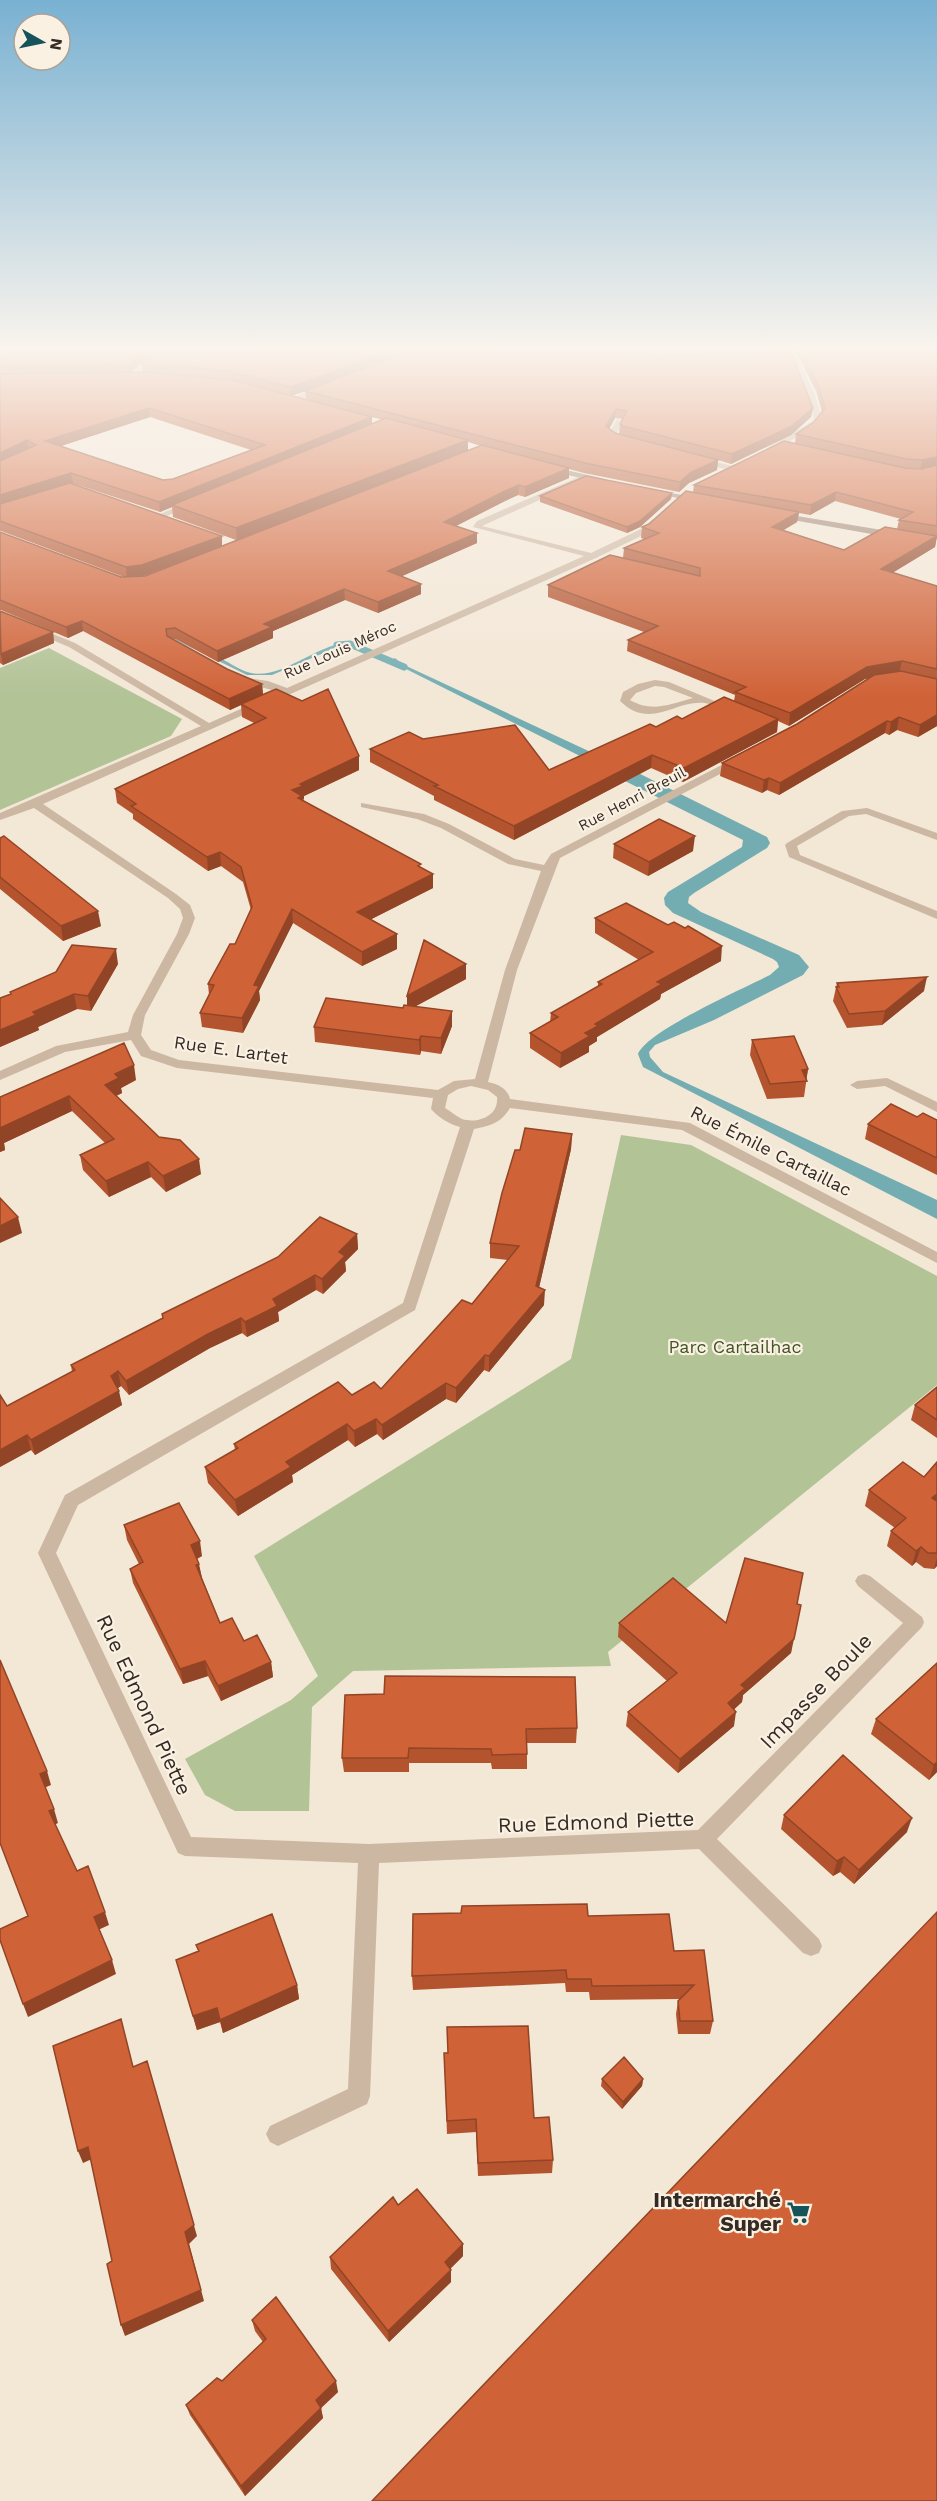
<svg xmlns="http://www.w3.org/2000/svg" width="937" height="2501" viewBox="0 0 937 2501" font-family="'Work Sans',sans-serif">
<rect width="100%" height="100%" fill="#f3e7d6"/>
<path fill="#b2c396" d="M49,648l133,71 -11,17 -171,74v-142z
M621,1135l70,10 246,131v109l-329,267 3,14 -258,5 -41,36 -3,104h-74l-30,-16 -20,-36 106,-59 27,-24 -64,-120 317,-197z"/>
<path fill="#73adb2" d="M0,558l222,101c8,4 19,12 29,14 31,7 68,-31 101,-31l-4,4h-8l-68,29h-25l-110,-54z
M395,658l7,6 193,90 -9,5 -188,-94 -11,-3z
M606,757l161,80 3,6 -3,5 -73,45 -5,4 -1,6 13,9 98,43 10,12 -6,8 -89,45 -59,25 -6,7 1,5 13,15 274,128v19l-294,-152 -5,-13c9,-23 106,-66 132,-79l9,-8 -2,-5 -4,-3 -100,-46 -8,-8 -1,-7 4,-6 74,-45 1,-7 -152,-76z"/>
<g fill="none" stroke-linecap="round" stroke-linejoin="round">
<path stroke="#73adb2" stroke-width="7" d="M337,645l13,-1 54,23"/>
<path fill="#ccb7a2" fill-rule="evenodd" d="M187,348h9l-43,14 -15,12 -1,3 -5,-1v-4l17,-12z
M787,348h6l21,44 8,26 -5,8 -47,26 -4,-2 1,-2 44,-26 3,-4 -8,-26z
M321,386l7,2 -34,14 -7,-2z
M617,419l7,2 -8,13 14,5v4l-22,-8z
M699,458l34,8 1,2 -4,2 -34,-8 -1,-2z
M583,475h3v4l-104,47 109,27 50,-24 12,-10 7,2 -13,12 -51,25 -553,246 133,90 14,11 5,13 -6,16 -44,81 -4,20 10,15 28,10 259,30 16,-9 21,-2 30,-109 36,-99 -33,-7 -67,-36 -24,-9 -56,-12v-4l63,11 25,10 66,35 29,6 7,-11 184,-96h8v4l-183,96 -43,112 -29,112c10,2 20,7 22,17l180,24 247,129v11l-255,-133 -172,-22c-9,15 -20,18 -36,21l-59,181 -337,195 -22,48 135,284 178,7 329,-14 205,-207 -45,-37 -3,-5 3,-5 6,-2 6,2 52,41 2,5 -2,5 -205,212 102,100 3,7 -3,7 -8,3 -8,-3 -104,-104 -320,14 -9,233 -3,8 -89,42 -8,-4 -4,-8 4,-8 78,-37 10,-226 -173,-7 -7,-3 -140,-300 27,-58 338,-192 57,-176c-11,-3 -21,-9 -29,-18l2,-11 -256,-30 -36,-12 -10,-16 -66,12 -65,28v-9l56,-25 72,-14 5,-17 44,-81 6,-16 -3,-9 -12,-11 -134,-90 -34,12v-7l201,-87 -132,-79 -69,-29v-6l75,31 134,80 70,-31 -40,-11v-4l29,4 19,7 297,-132 -111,-29 4,-6zM471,1086l17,4 9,7c2,19 -19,27 -35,22 -6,-3 -12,-8 -17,-11l3,-13 10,-6z
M188,502l7,2 -35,15 -20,-8 4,-2 16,5z
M655,680l14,2 67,28 -5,3c-9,-2 -18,-9 -26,-10 -30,-4 -54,28 -85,-2l3,-9 15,-8zM655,686l9,1 29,11c-23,6 -41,15 -63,2l6,-7z
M867,808l70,25v7l-71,-26 -17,2 -52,30 3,9 137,56v8l-148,-62 -4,-12 2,-2 55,-32z
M887,1078l50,24v10l-52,-26 -28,3 -7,-4 7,-4z"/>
<path fill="#9f8573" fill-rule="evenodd" d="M549,466l56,13 1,2 -4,2 -56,-13v-4z
M649,489l50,9 4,2 -4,2 -47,-9h-3z
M779,513l115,19 4,3 -4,3 -118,-21 -1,-2z"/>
</g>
<path fill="#b3542f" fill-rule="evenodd" d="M0,348h786v4l27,56 -2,9 -20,18 -60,29 -13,-4 -1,10 -28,13 -10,9 -95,-19 -15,-4v9l-44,19 -7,-2 -13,6 -49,25 21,7v10l-76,33 20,18 -43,19 -33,-13 -72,31v7l-55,24 -42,-23h-4l55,30 35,15 1,10 96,62v14l-55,26v3l-1,1 130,74v14l-62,31 26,15v15l-35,17 -69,-43 -34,68 1,9 -17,33 -41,-6 -2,-14 9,-18 -1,-11 27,-40 16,-34 -8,-28 -22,-16 -13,5 -75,-52v-5l-16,-11 -2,-14 139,-66 -12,-6 -1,-12 -11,5 -147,-79 -15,7 -67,-28h-1v-78l121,45h3l-123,-46h-1zM151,357l-9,7 1,8 -13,1 18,-15zM155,373l20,1 45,5zM309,390l-4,1 1,9 -14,-4zM150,417l101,33 -78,29 -10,1 -103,-34zM372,417l11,3 -11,4zM615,418l7,1 -2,5 -1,9 4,2 59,16 -67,-18 -6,-4zM468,442l13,4 -13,5zM72,483l88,29 12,-5 1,10 63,23 -14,6zM193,557l-48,19h-2z
M794,348h143v189l-2,10 -43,26 45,13v140l-19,11 -21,-7 -8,5 -4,-2 -106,62 -12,-5 -5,3 -42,-17 2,-13 75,-39 72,-46 -4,1 -76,47 -11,-5 -1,11 -94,50 -32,-14 -137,72 -80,-40v-4l-64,-34v-13l53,-10 126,31 107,-43 78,-26 1,-6 -108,-44 1,-11 16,-8 -96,-35v-12l75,-27 1,-10 20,-9 -3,-1 1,-11 7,-3 44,-32 1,-7 101,-42 1,-9 18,-12 8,-10 -6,-21zM835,501l66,18 -2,1 -2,9 -53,21 -60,-20 13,-8 2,-9 11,2z
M672,493l-1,6 -31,28 -13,6 -87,-31v-6z
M0,611l53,21 1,11 -51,22 -3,-2z
M0,838l101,88 -38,15 -63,-52z
M614,844l79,7 -45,25 -35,-18z
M595,918l126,43 -60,33 -1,5 -63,38v4l-8,5v6l-29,16 -30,-20v-15l20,-11 1,-9 47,-27v-4l41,-22 -44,-27z
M118,964l-27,47 -14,-2 -39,18 1,3 -39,17v-49l11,-4 -1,-2z
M466,964v15l-52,28 38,19 -11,28 -20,-3 -1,4 -105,-13 -1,-15 89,-19z
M837,983l87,8 -42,34 -35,3 -14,-27z
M752,1040l56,29 -4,28 -37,2 -17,-44z
M136,1080l-15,8 1,5 -6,3 43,41 42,37 -35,18 -15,-15 -42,20 -26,-27 -3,-15 25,-12 -33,-32 -68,32 1,7 -5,2v-55z
M917,1117l20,3v55l-72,-36 3,-15z
M572,1134l-1,15 -32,138 5,18 -55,67 -5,-2 -28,33 -10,-4 -63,41 -6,-6 -22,13 -7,-7 -56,35 1,7 -55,34 -30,-33 -3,-16 30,-17 -1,-6 118,-49 29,-6 91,-85 36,-44 -18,-2v-15l30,-93z
M357,1234l1,15 -13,13 1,9 -23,23 -7,-4 -38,22 1,9 -32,16 -5,-4 -32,15 -81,47 -8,-9 -4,2 5,17 -87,50 -4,-5 -31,17v-72l7,11 65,-34 -1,-7 91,-47v-4z
M937,1387v51l-26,-18 4,-15z
M937,1462v104l-3,3 -10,-1 -8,-6 -4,4 -25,-20 4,-15 4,-3 -30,-22 4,-16 55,-13z
M124,1525l78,31 -5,3 5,19 18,45 24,18 27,21 2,15 -52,24 -13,-25 -25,8 -50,-101 -3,-14 9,-5 -12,-24z
M797,1604l-6,49 -48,42 -1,7 -8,7v17l-56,47 -52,-47 2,-14 39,-31 -49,-44 1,-14h107z
M937,1663v109l-8,8 -58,-46 5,-15z
M345,1695l232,33 -1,15h-49v26h-35l-1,-6h-82v9h-65l-2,-14z
M784,1815l123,17 -53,52 -14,-12 -7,4 -52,-47z
M461,1913l127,3 86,35 30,-1 9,71 -3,13h-32l-2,-20 2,-13 2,-2 -90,1 -1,-8h-23l-1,-9 -152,7 -1,-14z
M196,1945l101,40 2,14 -76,34 -3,-11 -23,8 -21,-70 22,-9z
M444,2053l90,65 19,42 -1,13 -74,3 -2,-44 -29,2z
M602,2079h41l-1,7 -20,23 -21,-23z
M398,2205l65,39v12l-13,13 1,13 -62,60 -58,-73 -1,-12z
M252,2320l86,72 -17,16 2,10 -78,78 -55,-81 -4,-10 36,-24 41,-39 -8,-11z"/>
<path fill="#924526" d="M152,348h29l-33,10 -18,15 -1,-9 18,-15z
M397,348h24l-130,48v-9z
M149,408l1,9 -104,34 -1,-10z
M813,408l-2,9 -20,18 -60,29 1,-10z
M616,409l-1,9 -9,17v-9z
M372,417v9l-200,79v2l-12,5 -1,-10z
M27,440l2,10 -29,14v-11z
M468,440v11l-231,90 -1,-13z
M937,457v10l-17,3 2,-10z
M718,460l-1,10 -28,13 -10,9 1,-10 10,-9z
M569,468v10l-44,19v-10z
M71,473l2,10 -73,22v-10z
M519,485l-1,10 -13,6 -61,31v-10l61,-31z
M836,492l-1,9 -25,14 1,-10z
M672,493l-1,6 -31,28 -13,6v-6z
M799,512l-2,10 -26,15 1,-10z
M477,533v10l-88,39 -1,-11z
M222,536v10l-79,30 -16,2 -1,-11z
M937,536l-2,11 -56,34 2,-12z
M421,584v10l-43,19v-11z
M344,589l1,11 -72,31v7l-55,24 -1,-11 47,-27z
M82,621l1,10 -15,7 -2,-11z
M53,632l1,11 -51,22 -2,-11z
M902,661l-3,12 -34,6 -76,47 1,-13 77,-46z
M262,684l1,12 -22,8v1l-11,5 -1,-11z
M937,715v11l-19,11 2,-12z
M899,717l-2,13 -8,5 2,-13z
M778,719l-1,13 -94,50 1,-14z
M887,721l-2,12 -106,62 1,-12z
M652,755l-1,13 -137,72v-14z
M359,756v14l-55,26v3l-11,5 -1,-14 8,-6z
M769,778l-2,12 -5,3 2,-13z
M695,836l-2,15 -45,25 1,-14z
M220,852l1,14 -13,5 -1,-14z
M433,874v14l-75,38 -1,-14z
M292,909l1,14 -34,68 1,9 -17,33 -1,-15 12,-33z
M98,911l3,15 -38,15 -2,-15z
M397,934v15l-35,17v-14z
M722,946l-1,15 -60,33 -1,5 -63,38v4l-8,5v6l-29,16 1,-15 34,-29 62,-42z
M116,949l2,15 -27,47 -3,-15z
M466,964v15l-59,32v-15z
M927,977l-3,14 -42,34 3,-14z
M74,994l3,15 -39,18 1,3 -39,17v-17l33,-18z
M452,1011v15l-11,28v-16z
M421,1036v15l-1,4 -1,-15z
M134,1065l2,15 -15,8 1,5 -14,7 -3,-15 10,-11z
M808,1069l-2,12 -4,-11z
M69,1096l3,15 -68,32 1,7 -5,2v-24z
M572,1134l-1,15 -35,152 9,-11 -1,15 -55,67v-16l47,-70z
M199,1159l2,15 -35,18 -3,-16z
M148,1162l3,15 -42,20 -3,-16z
M18,1217l4,16 -22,10v-17z
M357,1234l1,15 -13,13 1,9 -23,23 -1,-15 17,-27z
M315,1275l1,15 -38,22 1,9 -32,16 -2,-15 28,-23z
M241,1318l1,15 -32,15 -81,47 -3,-14 82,-47z
M485,1355l-1,15 -28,33v-15z
M118,1371l3,15 -7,5 -3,-15z
M446,1383v16l-63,41 -1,-15z
M119,1391l3,14 -87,50 -4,-15z
M376,1419l1,15 -22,13 -1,-16z
M347,1424l1,16 -56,35 1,7 -55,34 -3,-16 51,-38z
M27,1435l4,15 -31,17v-17z
M937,1494v11l-5,-7z
M200,1541l2,15 -8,4 -3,-15z
M921,1547l-5,15 -4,4 4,-15z
M937,1558v8l-3,3z
M199,1564l3,14 -6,-13z
M794,1639l-3,14 -48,42 -1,7 -16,15 2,-14 13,-18z
M205,1661l3,15 -25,8 -3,-15z
M271,1662l2,15 -52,24 -3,-15z
M736,1712l-2,14 -56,47 2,-14z
M937,1762v10l-8,8 5,-15z
M47,1771l4,14 -7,3 -4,-14z
M54,1809l4,14 -4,2 -5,-14z
M912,1818l-5,14 -53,52 5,-14z
M844,1857l-4,15 -7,4 4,-15z
M105,1912l4,13 -11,5 -4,-13z
M112,1960l4,14 -88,43 -5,-13z
M297,1985l2,14 -76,34 -3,-13z
M217,2008l3,14 -23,8 -4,-14z
M147,2061l50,175 -8,8 15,57 -79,35 -4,-11 64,-93z
M643,2079l-1,7 -20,23 1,-7z
M88,2147l4,12 -9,4 -5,-12z
M463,2244v12l-18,18v-12z
M451,2270v12l-62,60 -1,-11z
M336,2381l2,11 -17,16 2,10 -78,78 -4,-10 75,-86z"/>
<path fill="#d06237" stroke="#924526" stroke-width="1.5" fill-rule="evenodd" d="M0,348h152l-5,1 -18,15 -129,2z
M176,348h221l-106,39 -59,-15 -58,-7 -32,-1 11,-9z
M418,348h189l49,10 135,-6 22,56 -21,18 -60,28 -109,-28 -3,-2 7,-13 -11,-2 -10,17 9,7 103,27 -28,13 -10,9 -95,-19 -280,-72z
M644,348h58l-46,2z
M799,348h138v109l-15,3 -16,-1 -110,-25 18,-12 11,-14 -8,-26z
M145,372l87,8 140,37 -213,85 -88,-29 -71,22v-34l36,-16 -9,-5 -27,13v-79zM149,408l116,37 -92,34 -10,1 -118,-39z
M386,418l82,22 -232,88 -64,-23z
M784,441l121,27 17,1 15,-4v61l-38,-6 14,-8 -77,-20 -25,13 -117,-20z
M482,445l87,23 -44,19 -6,-2 -14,6 -61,31 33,11 -89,38 33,13 -43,18 -34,-13 -80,35 8,3 -55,24 -42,-23 -9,1 1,7 60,33 35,15 -33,15 -147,-78 -16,6 -66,-27v-68l121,45 24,-1z
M586,476l86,17 -32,28 -13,6 -87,-31z
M70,483l152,53 -80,29 -16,2 -126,-46v-17z
M686,491l113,21 -27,15 72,23 41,-23 52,9 -56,33 56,17v83l-35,-8 -35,6 -77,46 -55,-21 11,-5 -118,-47 30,-14 -110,-41 62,-30 90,21v-8l-76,-20 35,-15 -17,-6 7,-3z
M0,611l53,21 -52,22z
M901,671l36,8v36l-17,10 -21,-8 -8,5 -4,-1 -107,62 -11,-5 -5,2 -42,-17 75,-39 77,-49z
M276,689l26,12 26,-12 31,67 -59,28 3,2 -11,4 10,6 -4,2 123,66 -3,2 15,8 -76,38 40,22 -35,18 -70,-43 -38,76 5,1 -17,32 -42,-5 14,-28 -6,-1 22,-40h5l17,-37 -11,-40 -21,-15 -13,5 -76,-51 5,-2 -21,-15 151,-71 -25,-14z
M724,697l54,22 -94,49 -32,-13 -138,71 -80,-40 4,-1 -68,-36 39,-17 14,7 92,-14 34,45 101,-46 6,3 21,-11 5,3z
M659,819l36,17 -46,26 -35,-18z
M4,836l94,75 -37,15 -61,-49v-39z
M626,903l42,22 6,-3 11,6 3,-2 34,20 -65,36 5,2 -67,40 3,2 -13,7 5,3 -29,17 -31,-20 28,-16 -7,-4 51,-29 -4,-2 55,-30 -58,-34z
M424,940l42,24 -59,32z
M72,945l44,4 -28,47 -14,-2 -41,18 3,3 -36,15v-32l11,-4 -1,-2 46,-20z
M927,977l-42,34 -36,3 -13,-27h3l-2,-4z
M326,998l77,10 1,-3 48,6 -11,27 -20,-2 -2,4 -105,-13z
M794,1036l14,33 -6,1 5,11 -37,3 -18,-44z
M124,1043l10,22 -19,9 4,4 -14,7 54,52 21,3 19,19 -36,17 -15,-14 -42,19 -26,-26 34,-16 -45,-43 -69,32v-31z
M891,1104l26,13 6,-4 14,7v38l-69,-34z
M525,1128l47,6 -36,152 9,4 -56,66 -4,-1 -29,33 -10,-5 -64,42 -6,-6 -22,12 -7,-7 -61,38 5,5 -56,33 -30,-33 33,-19 -4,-4 104,-62 14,13 22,-13 7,7 81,-89 10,4 47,-58 -29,-3 12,-50 13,-43h5z
M0,1198l18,19 -18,9z
M320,1217l37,17 -18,18 6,4 -23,23 -7,-4 -42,24 4,7 -32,16 -4,-4 -33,16 -82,47 -8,-10 -7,5 8,15 -88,49 -4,-5 -27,15v-55l7,11 68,-36 -4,-5 92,-47 -1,-4 116,-57z
M937,1387v33l-22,-15z
M903,1462l21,15 13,-15v32l-5,4 5,3v52h-9l-7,-6 -5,4 -25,-20 15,-13 -37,-28z
M179,1503l21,38 -9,4 8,19 -3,1 24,58 12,-5 12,23 13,-6 14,27 -53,24 -13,-25 -25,8 -50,-100 13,-7 -19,-37z
M745,1558l58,15 -6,31 4,1 -7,34 -53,46 4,3 -17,15 8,9 -56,47 -52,-47 49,-39 -58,-50 54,-45 53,45z
M0,1660l47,111 -7,3 14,35 -5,2 28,60 11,-5 17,46 -11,5 18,43 -89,44 -23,-64v-11l28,-13 -28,-73z
M937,1663v99l-3,3 -58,-46z
M385,1676l190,1 2,51 -51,1 1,25 -35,1 -1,-6 -82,-1 -1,10h-66l3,-63 39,-1z
M843,1755l69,63 -53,52 -15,-13 -7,4 -53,-46z
M587,1904l1,12 81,-2 5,37 30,-1 9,71h-33l-2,-20 16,-16 -102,1 -1,-7h-24l-1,-9 -154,6 1,-62 48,-1 1,-7z
M937,1912v589h-565z
M272,1914l25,71 -77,35 -3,-12 -24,8 -17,-56 23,-9 -3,-6z
M121,2019l12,48 14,-6 47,164 -9,7 16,58 -80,35 -14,-61 5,-3 -24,-114 -10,4 -25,-105z
M528,2026l6,92 15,-1 4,43 -75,3 -2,-44 -29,2 -3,-68h4l-1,-26z
M624,2057l19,22 -20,23 -21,-23z
M417,2189l46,55 -18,18 6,8 -63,61 -58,-74 63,-60 5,8z
M276,2297l60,84 -20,19 5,8 -80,78 -55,-81 31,-27 5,3 44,-42 -14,-19z"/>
<linearGradient id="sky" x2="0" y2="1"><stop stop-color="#79b1d2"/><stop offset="0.5" stop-color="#faf4ed"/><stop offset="1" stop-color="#faf4ed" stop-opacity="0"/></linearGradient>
<rect width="937" height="698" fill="url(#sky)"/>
<defs>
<symbol id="supermarket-bare" viewBox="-9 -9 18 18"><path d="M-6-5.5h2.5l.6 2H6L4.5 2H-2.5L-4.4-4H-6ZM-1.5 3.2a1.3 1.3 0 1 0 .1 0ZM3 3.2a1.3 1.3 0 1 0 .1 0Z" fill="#17535a" stroke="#faf1e3" stroke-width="2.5" paint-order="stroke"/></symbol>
</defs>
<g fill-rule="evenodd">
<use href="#supermarket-bare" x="782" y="2196" width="33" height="33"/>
</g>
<g text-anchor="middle" stroke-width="4.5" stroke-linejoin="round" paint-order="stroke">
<g font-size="15" fill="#352b25" stroke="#faf1e3">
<text transform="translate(340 650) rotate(-24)" y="5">Rue Louis Méroc</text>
<text transform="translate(632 799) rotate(-28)" y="5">Rue Henri Breuil</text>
</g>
<g font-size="18" fill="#352b25" stroke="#faf1e3">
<text transform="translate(231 1050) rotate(8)" y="6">Rue E. Lartet</text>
<text transform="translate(771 1151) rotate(27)" y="6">Rue Émile Cartaillac</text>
</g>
<g font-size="18" fill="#435627" stroke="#faf1e3">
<text x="735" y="1353">Parc Cartailhac</text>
</g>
<g font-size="21" fill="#352b25" stroke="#faf1e3">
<text transform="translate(816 1691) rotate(-46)" y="7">Impasse Boule</text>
<text transform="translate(144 1705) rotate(65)" y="7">Rue Edmond Piette</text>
<text transform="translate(596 1822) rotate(-2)" y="7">Rue Edmond Piette</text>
</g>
<g font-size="21" font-weight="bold" fill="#352b25" stroke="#faf1e3" text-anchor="end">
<text x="781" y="2207">Intermarché<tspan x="781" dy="24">Super</tspan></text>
</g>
</g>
<g transform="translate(42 42) rotate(99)"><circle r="28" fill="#faf1e3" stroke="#aba297" stroke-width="1.5"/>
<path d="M0-4.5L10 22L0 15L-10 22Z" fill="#17535a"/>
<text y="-9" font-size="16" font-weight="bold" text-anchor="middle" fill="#352b25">N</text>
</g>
</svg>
